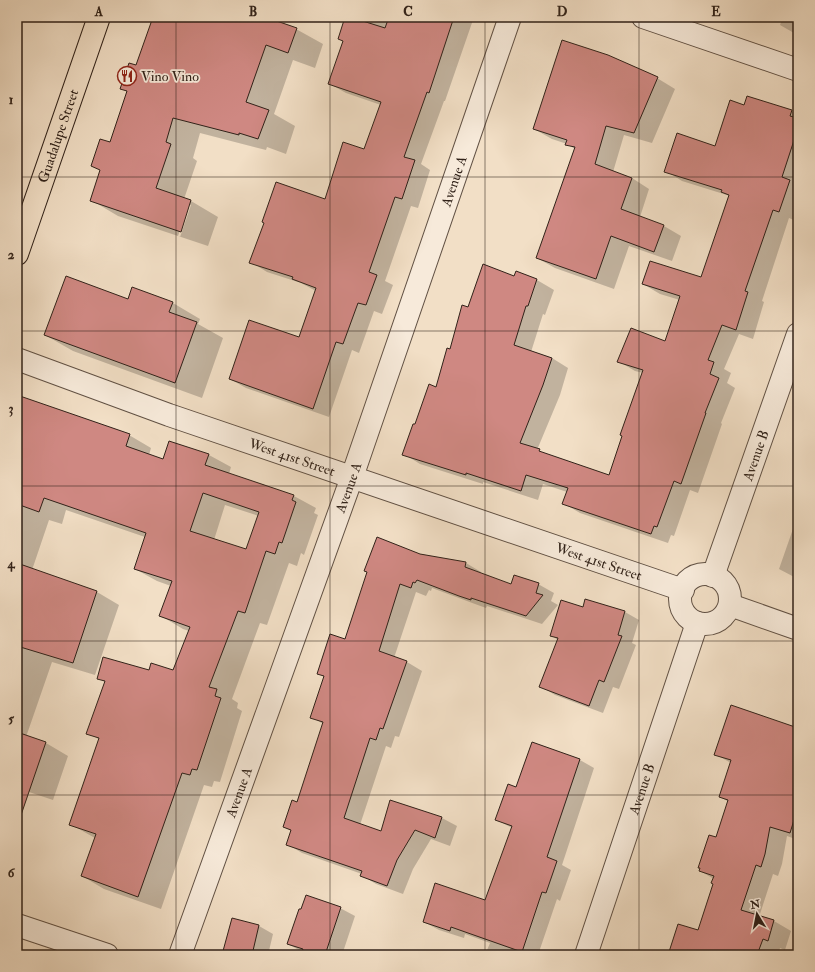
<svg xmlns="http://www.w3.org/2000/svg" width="815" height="972" viewBox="0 0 815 972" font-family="'IM FELL Double Pica',serif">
<rect width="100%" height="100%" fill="#f2dfc6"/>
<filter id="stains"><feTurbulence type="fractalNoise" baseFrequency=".005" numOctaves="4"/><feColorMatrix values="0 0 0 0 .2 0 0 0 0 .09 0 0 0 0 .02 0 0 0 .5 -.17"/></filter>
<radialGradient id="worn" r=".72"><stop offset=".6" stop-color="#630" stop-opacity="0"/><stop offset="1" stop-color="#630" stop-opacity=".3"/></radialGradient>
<path fill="#0003" fill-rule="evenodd" d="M154,17h108l34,12 27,15 -8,24 -22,-8 -19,54 21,12 -9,28 -19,-7 -1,3 -66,-17 -7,25 4,3 -13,38 7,2 27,16 -10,29 -90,-30 -27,-16 37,-108 -6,-3 15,-23zM189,205h2l-11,32 -2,-1z
M346,17h128l-29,84h-1l-23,63 9,6 -12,38 -7,-2 -26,75 8,4 -11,29 -8,-3 -15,42 -7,-3 -23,67 -83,-29 -16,-9 70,-40 16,-48 -15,-8 -34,-11 -16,-10 75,-62 39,-50 16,-45 -35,-12 -16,-9 14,-42z
M783,17h15v20l-4,-2v-2l-14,-8z
M657,78l18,11 -23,54 -28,-8 -11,37 19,6 17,11 -9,28 24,9 17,10 -9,25 -43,-15 -15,43 -59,-21 -18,-10 38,-109 -8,-5 -15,-5 -18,-10z
M745,106l46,5 7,4v100l-2,6 -7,-3 -27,83 2,1 -11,37 -14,-5 -15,35 7,4 -4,10 8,5 -14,35 1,1 -24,69 -8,-3 -16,46 -3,-1 -3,8 -88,-30 -17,-10 4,-11 -24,-8 -5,16 -55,-18v2l-63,-20 -16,-10 12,-28 21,-38 13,-38 19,-42 46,-31 2,-4 20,7 17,10 -9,25 -2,-1 -12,38 21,6 16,10 -8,27 -23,55 12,6 61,20 33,-103 -8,-2 -17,-10 48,-19 14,-42 -20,-6 -17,-10 59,-6 28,-82 -48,-15 -16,-10 50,-24z
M132,289l41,14 27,16 -2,5 25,14 -21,60 -129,-47 -28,-16 83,-35z
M17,409l112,26 22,13 -2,7 15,6 45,-6 22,12 -2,7 65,22 22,12 -2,5 4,2 -14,40 -3,-2 -4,13 -8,-3 -22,62 -7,-2 -28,76 6,4 -1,5 5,3 -22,71 -6,-1 -2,6 -8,-2 -43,124 -57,-20 -22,-13 13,-38 -25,-14 30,-84 -12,-7 18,-50 -7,-5 51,-7h24l15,-40 -6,-2 -22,-13 10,-30 -14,-5 -22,-12 10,-32 -79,-27 -4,14 -13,-4 -17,50 65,22 22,13 -24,70 -43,-13 -26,75 20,6 22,13 -15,44 -36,-12zM225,505l34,11 -12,34 -33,-10z
M794,526l4,2v51l-19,-10z
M420,554l46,9 15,9 -1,2 31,11 27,-1 16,9 -3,8 7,4 -16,19 -55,-18 -1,2 -11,-4 -43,-16 -1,3 -2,-1 -3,6 -10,-4 -22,66 13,4 15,9 -23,66 -4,-1 -4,12 -5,-2 -26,79 21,7 61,-14 15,8 -7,20 -19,-7 -18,30 -10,25 -27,-10 -15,-9 1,-1 -60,-21 -15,-9 4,-13 -7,-4 14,-24 25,-79 -11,-7 12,-40 -6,-4z
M586,600l39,12 14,8 -7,23 4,2 -17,44 -6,-2 -10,26 -48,-18 -15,-9 18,-46 -6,-4 32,-28z
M798,729v111l-11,-4 -5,28 -4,12 -5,-2 -14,43 15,4 17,10 -6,19 -5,-2 -2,7h-109l30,-23 15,-48v-5l-14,-8 17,-33 12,-36 -9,-5 11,-34 -16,-9z
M580,760l14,8 -32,97 9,5 -11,31 -3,-2 -19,56h-53l5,-12 -25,-9 -1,4 -25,-8 -15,-8 62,-21 26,-73 -15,-8 20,-32z
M340,908l15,8 -13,39h-34l-20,-11z
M232,919l27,7 14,8 -5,21h-37l-7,-4z"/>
<path fill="#cf8882" stroke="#312219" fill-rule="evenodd" d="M153,17h112l32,11 -9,25 -22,-8 -20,57 23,8 -11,29 -19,-6v2l-66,-17 -7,24 5,2 -15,44 35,12 -10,32 -91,-31 10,-31 -9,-4 9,-27 10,3 17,-51 -7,-2 9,-26 7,2z
M345,17h5l35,11 4,-11h65l-25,76 -2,-1 -23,65 11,3 -13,39 -7,-2 -26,75 8,3 -11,30 -8,-2 -15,41 -7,-2 -23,67 -84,-30 20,-59 50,17 17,-49 -24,-9 1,-2 -44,-14 15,-40 -2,-1 14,-40 49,17 18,-57 21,7 17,-47 -53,-18 15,-43 -5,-2z
M562,40l46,15 50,22 -24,56 -28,-7 -11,38 37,14 -11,31 43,16 -10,27 -43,-16 -15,43 -60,-21 39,-111 -10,-2 2,-5 -34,-11z
M747,96l45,14 -2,6 8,2v10l-16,49 8,3 -11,32 -6,-2 -28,81 3,1 -12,38 -14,-5 -14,35 6,2 -4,12 9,4 -14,35h1l-25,71 -7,-3 -17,46 -3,-1 -3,8 -89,-30 6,-16 -42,-13 -5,16 -55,-18v2l-64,-20 11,-31h2l14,-40 7,3 11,-39 3,1 12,-44 6,2 15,-43 31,12 2,-5 21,8 -9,27h-2l-12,39 38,13 -9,27 -23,58 20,6 -1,2 70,24 13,-39 -2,-1 23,-65 -26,-8 14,-34 34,13 15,-45 -38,-12 8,-23 51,16 28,-82 -8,-3 1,-2 -58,-18 13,-39 38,13 15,-46 14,5z
M66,276l62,23 4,-12 41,15 -4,10 28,10 -22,61 -131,-48z
M17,395l113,39 -4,12 37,13 6,-18 40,13 -4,11 89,30 -2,5 4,2 -14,41 -3,-1 -4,12 -9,-3 -21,62 -7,-2 -29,76 8,2 -2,7 6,2 -24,72 -5,-1 -2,6 -8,-2 -44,124 -57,-21 15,-42 -27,-9 30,-87 -13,-4 19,-53 -8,-2 6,-22 46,13 2,-7 22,7 17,-43 -31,-11 13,-35 -38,-12 12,-36 -102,-35 -5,14 -22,-8zM203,493l56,19 -13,37 -56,-18z
M377,537l43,17 46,8 -1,5 46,17 3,-9 25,8 -3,10 7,2 -17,21 -55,-18v2l-12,-4 -42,-16 -2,3 -2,-1 -2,6 -11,-4 -21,67 28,10 -24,68 -3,-1 -4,12 -6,-2 -26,80 37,13 9,-31 52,17 -7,21 -20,-8 -18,30 -10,26 -27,-10 2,-5 -76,-26 5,-15 -8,-3 9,-27 5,2 26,-80 -13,-4 14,-42 -7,-2 13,-40 15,5 22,-67 -3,-1z
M17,563l80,28 -24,72 -56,-17z
M585,599l40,12 -7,24 4,1 -18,46 -5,-2 -10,26 -50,-19 19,-49 -8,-2 11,-36 22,7z
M731,705l67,23v79l-8,26 -20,-6 -5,27 -4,13 -5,-2 -15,45 33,10 -6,21 -5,-2 -6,16h-89l10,-31 20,6 15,-46 -2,-1 3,-7 -15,-5 1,-3h-2l11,-33 7,2 12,-37 -9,-3 12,-37 -17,-5z
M17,732l29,10 -26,76h-3z
M532,742l48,17 -33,98 10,4 -11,32 -4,-1 -20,60 -71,-25 -1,4 -27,-9 12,-39 50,17 27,-74 -17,-6 13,-36 8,3z
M306,895l35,12 -16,48h-24l2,-6 -16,-5 12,-35h2z
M232,918l27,7 -7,30h-15l-14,-4z"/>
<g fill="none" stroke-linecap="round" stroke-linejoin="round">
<defs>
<g id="minor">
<path d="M643,17l155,53"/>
<path id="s1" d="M17,359l152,56 514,175"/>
<circle cx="705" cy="599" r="25"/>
<path id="s2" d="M713,576l85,-242"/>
<path d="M730,605l68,24"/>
<path d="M17,925l90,30"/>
<path id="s3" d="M180,955l172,-478 158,-460"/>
<path id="s4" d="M586,955l111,-332"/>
</g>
<g id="primary">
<path id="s5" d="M17,254l82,-237"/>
</g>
</defs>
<use href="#minor" stroke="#615144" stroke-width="24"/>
<use href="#primary" stroke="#312219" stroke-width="24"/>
<use href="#minor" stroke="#f7eada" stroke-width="22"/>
<use href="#primary" stroke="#f2dfc6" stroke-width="22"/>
</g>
<path fill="none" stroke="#312219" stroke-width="1" stroke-opacity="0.55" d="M176,17v938M330,17v938M485,17v938M639,17v938M17,177h781M17,331h781M17,486h781M17,641h781M17,795h781"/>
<defs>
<symbol id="restaurant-ring" viewBox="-11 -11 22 22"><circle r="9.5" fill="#f7eada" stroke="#8f2418" stroke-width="1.5"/><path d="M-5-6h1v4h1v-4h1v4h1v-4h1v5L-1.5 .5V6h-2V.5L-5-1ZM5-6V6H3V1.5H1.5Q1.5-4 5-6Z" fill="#8f2418"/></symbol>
</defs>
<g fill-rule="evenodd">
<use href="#restaurant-ring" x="116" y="65" width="22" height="22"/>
</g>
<g text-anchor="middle" stroke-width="3.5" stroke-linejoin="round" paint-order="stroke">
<g font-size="14" fill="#312219" stroke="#f7eada" text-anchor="start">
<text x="141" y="81">Vino Vino</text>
</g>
<g font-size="14" fill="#312219" stroke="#f7eada">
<text dy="5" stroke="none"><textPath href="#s5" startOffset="125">Guadalupe Street</textPath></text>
<text dy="5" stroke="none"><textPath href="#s3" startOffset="821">Avenue A</textPath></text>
<text dy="5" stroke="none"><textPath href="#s2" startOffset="128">Avenue B</textPath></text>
<text dy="5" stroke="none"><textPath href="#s1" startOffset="292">West 41st Street</textPath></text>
<text dy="5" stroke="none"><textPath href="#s3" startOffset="497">Avenue A</textPath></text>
<text dy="5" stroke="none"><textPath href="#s1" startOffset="616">West 41st Street</textPath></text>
<text dy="5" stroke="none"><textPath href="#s4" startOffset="175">Avenue B</textPath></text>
<text dy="5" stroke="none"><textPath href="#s3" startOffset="173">Avenue A</textPath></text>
</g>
</g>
<rect width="815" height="972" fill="none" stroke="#f2dfc6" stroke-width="44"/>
<g transform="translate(757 914) rotate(350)" stroke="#f7eada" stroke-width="3" paint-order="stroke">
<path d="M0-3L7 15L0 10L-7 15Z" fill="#312219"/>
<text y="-6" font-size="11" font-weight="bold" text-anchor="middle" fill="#312219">N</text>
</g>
<rect x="22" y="22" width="771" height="928" fill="none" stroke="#312219" stroke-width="1.5"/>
<g font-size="13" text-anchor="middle" font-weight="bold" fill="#312219">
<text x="99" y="16">A</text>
<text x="253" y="16">B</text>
<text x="408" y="16">C</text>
<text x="562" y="16">D</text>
<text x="716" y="16">E</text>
<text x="11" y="104">1</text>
<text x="11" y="259">2</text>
<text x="11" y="413">3</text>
<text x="11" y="568">4</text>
<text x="11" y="723">5</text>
<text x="11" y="877">6</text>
</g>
<rect width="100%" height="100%" filter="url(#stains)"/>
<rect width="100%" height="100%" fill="url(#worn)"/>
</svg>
